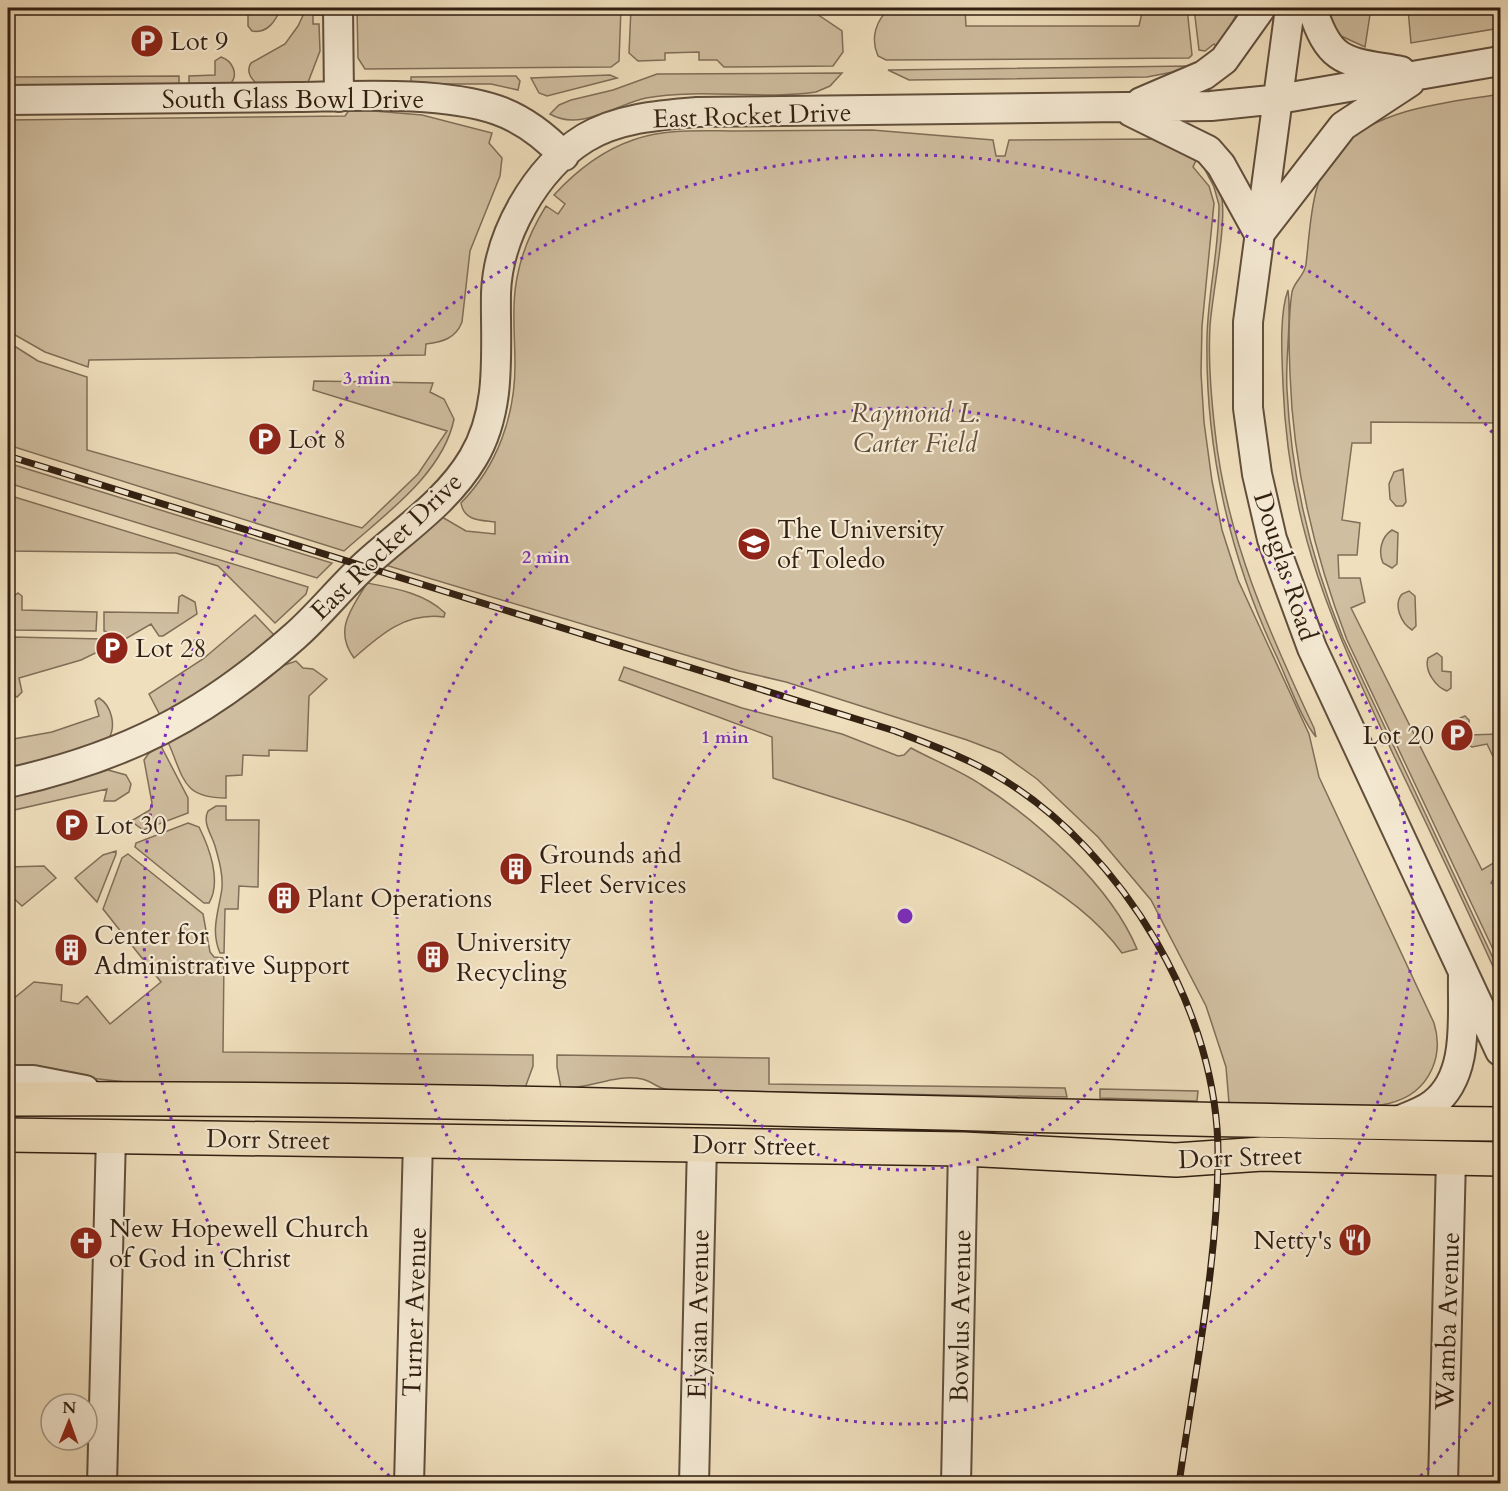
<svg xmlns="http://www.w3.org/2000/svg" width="1508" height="1491" viewBox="0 0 1508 1491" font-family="Cardo,serif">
<rect width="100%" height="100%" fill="#f0dfbd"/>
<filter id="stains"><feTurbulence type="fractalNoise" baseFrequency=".00333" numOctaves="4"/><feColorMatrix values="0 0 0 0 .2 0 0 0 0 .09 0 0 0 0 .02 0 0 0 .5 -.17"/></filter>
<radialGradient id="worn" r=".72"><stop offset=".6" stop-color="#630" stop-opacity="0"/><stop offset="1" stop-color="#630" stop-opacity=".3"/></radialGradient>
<path fill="#d0bea0" stroke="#806e58" stroke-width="1.5" d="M265,8h16c-5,12 -13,26 -29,23l-4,-5v-13l17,-1z
M321,8v7h-8v9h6l1,27 -13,34 -50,-1c-7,-6 -11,-13 -6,-21l34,-19 13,-18 8,-17z
M357,8h264l-2,53 -8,6 -246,2 -7,-11z
M631,8h177l34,23 1,21 -10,14 -109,1 -7,-7h-18v-8l-34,1v7l-27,1 -9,-8z
M890,8h75l1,18h173l4,-18h44l5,47 -3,3 -303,2 -8,-4c-8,-18 -2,-36 12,-48z
M1194,8h46l-22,40 -4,-4 -9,7 -6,-1z
M1324,8h47l-6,39 -24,-11 -3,4z
M1469,8l1,2h30v18l-89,15 -3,-34z
M221,57c12,4 18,18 9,27l-41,2v-10l26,-1v-14z
M1190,66l-17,6 -26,5 -238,3 -21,-10z
M842,73l-12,13 -14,6c-56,8 -114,-4 -170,6 -29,6 -66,34 -96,16l9,-9 12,-5 42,-10 44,-16z
M610,75l7,3 -70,18 -8,-3 -8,-15z
M179,76v10l-171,1v-10z
M516,76l4,5 -2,9 -27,-6h-80v-7z
M1500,94v329l-129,-1v21h-19l-10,77 18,3 -3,32h-19l1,23h21l5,24 -14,6 131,262 13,-8 5,2v5l-9,14 9,5v76l-153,-324c-33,-86 -54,-174 -57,-266 -1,-27 -2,-56 2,-82 2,-10 13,-17 14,-28 5,-40 4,-90 36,-119 42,-38 105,-42 158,-51z
M350,109l72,6 70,18 -3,10 13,15 -2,18 -30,75 -8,71c-6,16 -19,20 -36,22l-1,11 -336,5 -1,7 -43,-15 -37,-21v-211l337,-4z
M872,130l121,10 3,16h9l4,-16 142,-1 16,2 31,15 -5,11 16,19 5,17 -12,123 -1,47 3,49 8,59 10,49 16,50 71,154 10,43 115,246c5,16 5,30 -2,46 -21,47 -77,37 -119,36 -28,-1 -56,-1 -84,-2l-3,-36 -20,-61 -55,-106 -53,-63 -61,-58 -36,-26 -34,-13 -181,-58 -47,-11 -354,-106 57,-48 24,14 29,3v-12c-15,-2 -31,-1 -34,-19 36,-37 54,-86 54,-138 0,-30 -4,-62 3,-92 5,-24 15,-46 28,-67l12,8 7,-10 -11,-9c22,-24 47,-44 79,-55 33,-12 70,-9 105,-9 44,0 89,-1 134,-1z
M1206,166c5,9 12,18 15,28 7,25 -9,101 -11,132 -2,34 1,70 5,105 11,106 54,201 99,297l2,9c-15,-18 -29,-59 -40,-82 -47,-99 -71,-208 -69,-318 1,-44 12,-88 12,-132l-5,-18 -10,-19z
M1288,290c4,30 -3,68 -1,100 4,85 24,169 56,248l157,335v9c-34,-76 -70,-151 -106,-226 -60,-128 -106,-227 -111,-371 -1,-27 -4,-71 5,-95z
M8,342l30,19 49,16v73l275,78 56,-54 29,-43 -134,-41 1,-9 119,2 -3,9 14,7 10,20c-11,55 -70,96 -110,132l-336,-106z
M8,463l324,100 -15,15 -309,-95z
M1403,469l3,33 -3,4h-7l-6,-7 -1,-15 5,-12z
M8,495l300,92 -2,7 -31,29 -57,-57 -42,-13 -168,-2z
M1392,530l6,3 -1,31 -5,4 -9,-5c-5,-11 -2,-26 9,-33z
M367,583c27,5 58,10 78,30l-1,4c-38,-5 -63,17 -90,41 -21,-28 -2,-50 13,-75z
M1409,591l6,5 1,30 -4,4c-11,-7 -19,-25 -10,-36z
M18,593l4,3v14l75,2 -1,19 -82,-1v-34z
M182,595l13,7 2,12 -34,22h-4l-8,-12 -31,18 -9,-9 -7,-2v-19l74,1 1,-16z
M255,615l19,20 -33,29 -80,53 -12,-23 54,-35z
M13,637l89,2 10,6 -31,15 -62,18 3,14 -5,5 -5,-3z
M1437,653l5,4v14l9,1v16l-4,3c-11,-4 -23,-20 -19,-33z
M296,661l7,7 10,1 14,10 -18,17 -2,55 -38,-1v6l-26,-1 -1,20 -16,1v22c-44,0 -42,-20 -58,-56l55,-33 56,-42z
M624,667l118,41 100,26 56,22 6,-1 7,-7c22,12 48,22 69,36 57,36 131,102 157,165l-15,4c-72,-99 -238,-138 -349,-175l-1,-41 -153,-57z
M99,698c13,8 17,28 10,40l-62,22 -39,7v-27l44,-8 47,-16 -4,-15z
M1465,716l4,4v15l31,-1v37l-13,-27 -15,3 -5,-3 -9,-19 2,-7z
M161,746l27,52v15l-45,17 -12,-9 19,-11 2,-7 -8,-43 5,-7z
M108,770l18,5 5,9 -2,8 -14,9h-11l3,-12 -97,22 -2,7v-22z
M216,806h10v14h33l-1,67 -19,-1 -1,23h-13l-1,44h-4c-10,-23 -1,-42 2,-65 1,-14 -3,-28 -7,-42 -3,-11 -13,-23 -7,-35z
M188,823l11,4c10,20 23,54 10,76h-5l-69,-56 1,-4z
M116,851v3l-19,48 -22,-24 28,-23z
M128,854l75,60 7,38 4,5 10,1 -1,94 310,3v11l-8,22 -399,-6 -118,-13v-66l26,-21 28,3 -1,16 17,3 9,-8 23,28 51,-42 -58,-73 19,-51z
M44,866l12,12 -34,28 -14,-13v-26z
M557,1055l212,3v26l296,4 2,9 -398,-7c-11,-1 -17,-9 -27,-11 -27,-6 -54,11 -81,9l-4,-21z
M1100,1089l98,2 -1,10 -97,-3z"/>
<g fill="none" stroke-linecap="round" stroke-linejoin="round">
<defs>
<path id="minor" d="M338,8l1,89
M1290,8l-42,314v86l9,66 15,65 40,109 188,403
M1312,8c18,57 34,53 89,63
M8,100c96,-1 193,-2 290,-3 59,-1 143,-6 199,13 26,9 48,26 67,46
M1141,102l63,-27 20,-15 37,-52
M1131,112l77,38 13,15 38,69
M1261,232l82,-106 67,-44
M8,783c117,-26 197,-67 287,-147 25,-22 45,-48 70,-71 37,-34 82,-63 108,-107 30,-50 22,-109 23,-165 2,-57 39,-124 89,-155 33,-20 75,-23 112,-26l514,-6 68,-7 221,-38
M8,1080h25l52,10
M1395,1122c12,-5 28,-10 38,-18 37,-28 29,-87 30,-128
M102,1484l9,-348
M409,1484l9,-343
M694,1484l8,-340
M956,1484l7,-335
M1443,1484l8,-326"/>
<path id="major" d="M8,1099c497,-3 995,20 1492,25
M8,1135l955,14 213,11 86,-6 238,5"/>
</defs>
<use href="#minor" stroke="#614f3c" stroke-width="32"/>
<use href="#major" stroke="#311f11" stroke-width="36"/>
<use href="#minor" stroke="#f5ead4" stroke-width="28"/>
<use href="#major" stroke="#f0dfbd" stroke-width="33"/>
<defs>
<path id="rail" d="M8,456l887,275c36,14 72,27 104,46 125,75 221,236 219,382 -1,109 -24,217 -39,325"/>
</defs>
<use href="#rail" stroke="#311f11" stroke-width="7"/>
<use href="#rail" stroke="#f5ead4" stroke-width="4.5" stroke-dasharray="14" stroke-linecap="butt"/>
</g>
<g fill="none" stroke="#7b2cbf" stroke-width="3" stroke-dasharray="3 6">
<circle cx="905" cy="916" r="254"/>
<circle cx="905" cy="916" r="508"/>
<path d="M1496 1395A761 761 0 0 1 1414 1482M396 1482A761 761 0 1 1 1496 437"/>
</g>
<defs>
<symbol id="parking-disc" viewBox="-11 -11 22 22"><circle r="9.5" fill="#8f2418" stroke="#f5ead4"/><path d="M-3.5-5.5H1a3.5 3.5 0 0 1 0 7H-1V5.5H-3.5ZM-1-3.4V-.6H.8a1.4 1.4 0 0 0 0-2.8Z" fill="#fff"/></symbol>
<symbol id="university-disc" viewBox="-11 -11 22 22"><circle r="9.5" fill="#8f2418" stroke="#f5ead4"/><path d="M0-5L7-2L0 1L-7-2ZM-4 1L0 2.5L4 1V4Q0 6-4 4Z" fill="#fff"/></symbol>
<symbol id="building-disc" viewBox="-11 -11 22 22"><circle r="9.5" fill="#8f2418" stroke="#f5ead4"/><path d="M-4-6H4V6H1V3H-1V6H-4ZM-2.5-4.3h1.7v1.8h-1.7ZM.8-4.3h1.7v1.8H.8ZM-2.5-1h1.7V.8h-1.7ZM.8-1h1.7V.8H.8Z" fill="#fff"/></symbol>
<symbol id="restaurant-disc" viewBox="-11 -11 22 22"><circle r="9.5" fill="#8f2418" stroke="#f5ead4"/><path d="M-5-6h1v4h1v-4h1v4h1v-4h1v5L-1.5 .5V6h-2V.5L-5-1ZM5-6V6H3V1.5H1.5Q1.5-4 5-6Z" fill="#fff"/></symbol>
<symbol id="church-disc" viewBox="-11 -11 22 22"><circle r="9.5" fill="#8f2418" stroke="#f5ead4"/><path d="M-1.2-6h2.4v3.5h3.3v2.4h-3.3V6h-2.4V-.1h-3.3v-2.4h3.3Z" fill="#fff"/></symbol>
</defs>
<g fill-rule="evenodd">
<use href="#parking-disc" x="128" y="22" width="38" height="38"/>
<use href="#parking-disc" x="246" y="420" width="38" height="38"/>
<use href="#university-disc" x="735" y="525" width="38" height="38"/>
<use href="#parking-disc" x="93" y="629" width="38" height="38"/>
<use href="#parking-disc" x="1438" y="716" width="38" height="38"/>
<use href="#parking-disc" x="53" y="806" width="38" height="38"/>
<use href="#building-disc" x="497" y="850" width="38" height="38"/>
<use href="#building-disc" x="265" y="879" width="38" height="38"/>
<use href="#building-disc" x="52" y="931" width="38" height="38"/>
<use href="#building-disc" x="414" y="938" width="38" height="38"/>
<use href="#restaurant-disc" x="1336" y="1221" width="38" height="38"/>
<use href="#church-disc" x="67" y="1224" width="38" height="38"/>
</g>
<g text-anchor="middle" stroke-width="4.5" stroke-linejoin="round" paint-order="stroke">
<g font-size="26" fill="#311f11" stroke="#f5ead4" text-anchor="start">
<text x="170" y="50">Lot 9</text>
<text x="288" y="448">Lot 8</text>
<text x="777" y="538">The University<tspan x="777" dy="30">of Toledo</tspan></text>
<text x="135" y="657">Lot 28</text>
<text x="1434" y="744" text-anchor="end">Lot 20</text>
<text x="95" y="834">Lot 30</text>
<text x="539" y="863">Grounds and<tspan x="539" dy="30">Fleet Services</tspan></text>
<text x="307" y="907">Plant Operations</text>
<text x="94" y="944">Center for<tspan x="94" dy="30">Administrative Support</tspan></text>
<text x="456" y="951">University<tspan x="456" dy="30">Recycling</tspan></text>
<text x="109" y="1237">New Hopewell Church<tspan x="109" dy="30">of God in Christ</tspan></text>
<text x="1332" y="1249" text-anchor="end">Netty's</text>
</g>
<g font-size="26" fill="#311f11" stroke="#f5ead4">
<text x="293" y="108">South Glass Bowl Drive</text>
<text transform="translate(752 115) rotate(-2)" y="9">East Rocket Drive</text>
<text transform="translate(386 546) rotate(-44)" y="9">East Rocket Drive</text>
<text transform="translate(1286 566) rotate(72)" y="9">Douglas Road</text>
<text transform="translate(268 1139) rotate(1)" y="9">Dorr Street</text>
<text transform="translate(754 1145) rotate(1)" y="9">Dorr Street</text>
<text transform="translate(1240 1157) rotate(-2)" y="9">Dorr Street</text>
<text transform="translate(414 1312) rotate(-88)" y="9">Turner Avenue</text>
<text transform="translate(698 1314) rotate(-89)" y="9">Elysian Avenue</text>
<text transform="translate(960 1316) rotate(-89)" y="9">Bowlus Avenue</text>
<text transform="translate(1447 1321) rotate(-88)" y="9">Wamba Avenue</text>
</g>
<g font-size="26" font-style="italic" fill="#614f3c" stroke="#f5ead4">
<text x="915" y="422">Raymond L.<tspan x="915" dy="30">Carter Field</tspan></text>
</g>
</g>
<circle cx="905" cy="916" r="9" fill="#7b2cbf" stroke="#f5ead4" stroke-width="3"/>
<g font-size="18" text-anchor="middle" font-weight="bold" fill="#7b2cbf" stroke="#f5ead4" stroke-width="4.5" stroke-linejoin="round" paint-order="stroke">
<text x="367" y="384">3 min</text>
<text x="546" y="563">2 min</text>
<text x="725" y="743">1 min</text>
</g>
<rect width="1508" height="1491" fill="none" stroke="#f0dfbd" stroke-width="30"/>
<rect x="9" y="9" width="1490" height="1473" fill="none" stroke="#311f11" stroke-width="3"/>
<rect x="15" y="15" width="1478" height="1461" fill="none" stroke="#311f11" stroke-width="1.5"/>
<g transform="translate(69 1422) rotate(1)"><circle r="28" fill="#f5ead4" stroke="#a79986" stroke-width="1.5"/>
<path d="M0-4.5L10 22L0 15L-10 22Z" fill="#8f2418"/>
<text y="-9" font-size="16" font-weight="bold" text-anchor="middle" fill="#311f11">N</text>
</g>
<rect width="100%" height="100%" filter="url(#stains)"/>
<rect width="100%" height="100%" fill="url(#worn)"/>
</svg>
